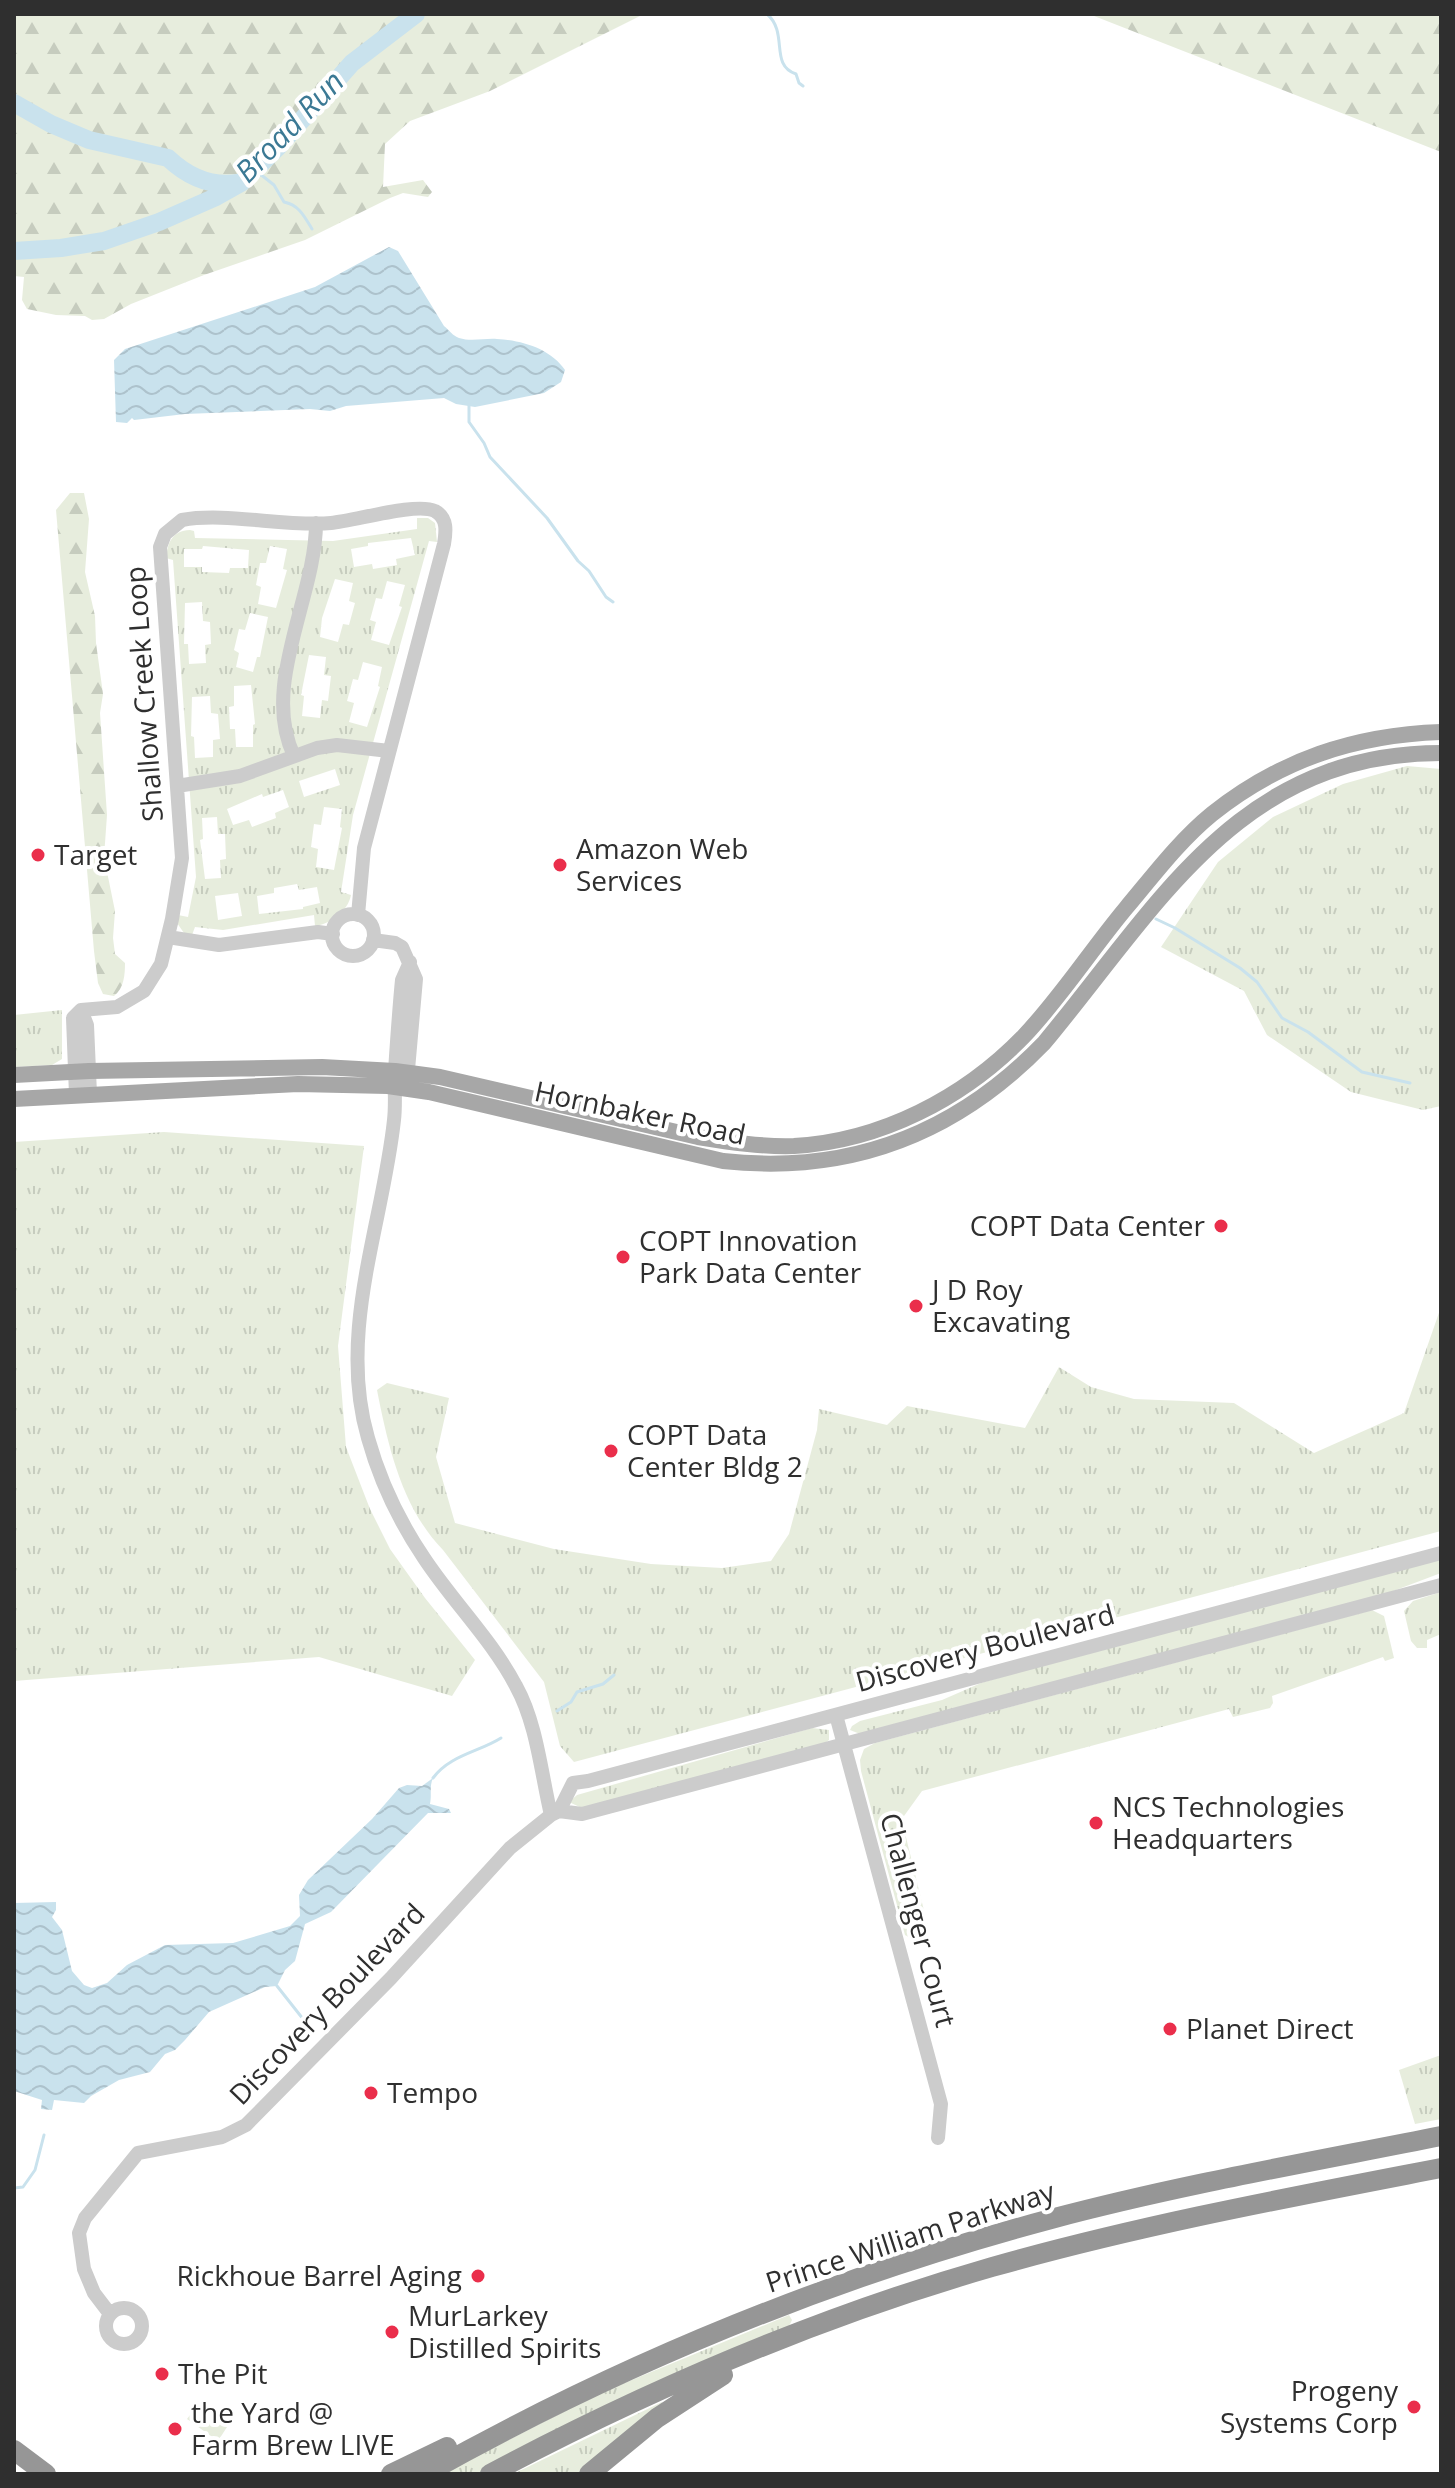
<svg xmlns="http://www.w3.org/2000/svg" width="1455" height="2488" viewBox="0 0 1455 2488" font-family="'Open Sans',sans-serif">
<defs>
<pattern id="grass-tufts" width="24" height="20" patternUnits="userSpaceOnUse" patternTransform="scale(2)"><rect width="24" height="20" fill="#e7eddd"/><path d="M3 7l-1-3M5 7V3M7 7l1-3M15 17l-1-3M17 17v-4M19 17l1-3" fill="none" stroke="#c6ccbe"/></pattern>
<pattern id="forest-firs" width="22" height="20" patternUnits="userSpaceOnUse" patternTransform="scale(2)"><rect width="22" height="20" fill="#e7eddd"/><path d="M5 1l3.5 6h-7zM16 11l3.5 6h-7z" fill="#c6ccbe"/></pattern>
<pattern id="water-waves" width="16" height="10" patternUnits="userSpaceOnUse" patternTransform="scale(2)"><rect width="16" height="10" fill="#c9e2ed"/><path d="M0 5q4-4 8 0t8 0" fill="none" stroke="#adc2cc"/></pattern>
</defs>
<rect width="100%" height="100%" fill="#fff"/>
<path fill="url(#grass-tufts)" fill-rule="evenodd" d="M417,518h11l7,5 2,19 -8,-1 -76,274 -12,77 10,3c-3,16 -20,29 -36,31l-1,-11 -91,15 -28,-3 -3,8 -8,-2 -7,-10 1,-8 10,2 8,-40 -23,-317 -7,-2c2,-16 6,-27 24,-28l4,1 1,7 138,3 84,-12zM411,538l4,17 -19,4 1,6 -24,4 -1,-5 -18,3 -3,-18 17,-3v-3zM203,546l46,4 -1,18h-18l-1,5 -27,-1v-5h-18v-18h18zM270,546l17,3 -4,20 4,1 -11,38 -18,-4 3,-17 -5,-2 4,-22h6zM335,579l18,4 -4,18 6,2 -6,22 -6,-1 -5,18 -18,-5 2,-19zM387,581l18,4 -6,21 3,1 -13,38 -18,-5 5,-18 -6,-2 6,-22 6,1zM202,602l1,19 7,1 1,22 -6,1 1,18 -17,1 -1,-20h-4l1,-41zM250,613l18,4 -8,40h-3l-4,15 -17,-5 3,-14 -5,-3 5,-21 6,1zM309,655l17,2 -2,18 7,1 -3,25 -6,-1 -2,18 -18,-2 2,-20 -3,-1zM363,662l19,5 -4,19 2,1 -13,40 -18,-5 5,-19 -7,-2 6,-22 5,1zM251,685l4,39 -2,1v22h-17l-1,-18h-5l-1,-22 5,-1v-20zM210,696l1,17 7,1 2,25 -7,1v17l-18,1 -1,-21 -3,-1 1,-39zM335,769l5,16 -36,12 -5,-16zM283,790l6,17 -14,6 1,5 -24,9 -3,-7 -16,5 -6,-16 35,-15 1,3zM324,807l18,2 -2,18 2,1 -8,42 -18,-3 2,-18 -7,-2 3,-23 7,1zM217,817l1,17h7l1,25 -6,1 1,18 -16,1 -5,-39 3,-1 -1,-21zM297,884l2,6 18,-3 3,16 -17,4v2l-44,5 -2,-18 17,-3v-5zM238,893l4,23 -24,4 -3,-24z
M1407,766l34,3v337l-18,4 -72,-18 -84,-57 -23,-44 -83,-44 57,-85 55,-45 70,-33z
M62,1010v49l-10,6 -38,2v-52z
M164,1132l200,14 -26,200 8,101 24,62 20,40 35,49 50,62 -23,36 -133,-39 -305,24v-539z
M1441,1307v224l-867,231 -14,-16 -16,-64 -101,-132c-41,-42 -55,-104 -66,-160l10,-7 62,15 -13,59 19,66 99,26 97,15 71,4 49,-7 18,-27 28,-104 2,-21 68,16 20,-19 118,22 34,-61 32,20 43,12 100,4 80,50 90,-40z
M1441,1559v14l-61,23 -520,138 -10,-4 2,-4 8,-5 82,-21 39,-17 31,-9z
M1441,1592v42l-14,6v8h-10l-6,-7 -7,-30 9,-10z
M1372,1610l12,6 10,42 -9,3 -2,-4 -111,39 1,7 -3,5 -37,9 -4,-8 -307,82 -18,25 -1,9 26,106 -6,6 -11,2 -7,-4 -44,-164 -1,-11 4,-11 11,-6z
M812,1728l17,2v10l-4,3 -241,66 -15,-7 8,-7z
M1441,2055v64l-26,5 -16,-54z
M789,2315l3,5 -3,6 -208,94 -104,54h-35l156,-80z
M662,2402l1,3 -86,69h-64z"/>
<path fill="url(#forest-firs)" d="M14,14h630l-154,77 -80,30 -25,23 -2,43 40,-7 9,12 -4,5 -25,-4 -13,5 -85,42 -101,35 -73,29 -27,15 -12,1 -7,-4 -29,-1 -29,-6 -5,-9 2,-23 -10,-1z
M1089,14h352v138z
M70,493h14l5,26 -4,53 10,44 1,27 7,51 -3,19 7,102 -3,42 11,54 -2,27 2,16 10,9c0,12 -1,25 -11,33l-11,-2 -5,-11 -4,-32 -38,-441z"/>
<path fill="#e7eddd" d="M197,2406l30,21 -9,14 -31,-22z"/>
<path fill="url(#water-waves)" d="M389,247l9,4 46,75c5,4 9,10 15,12 12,4 26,0 38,1 25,1 54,10 68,31l-4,12 -17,11 -69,14 -19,-3 -12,-6 -98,8 -16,5 -20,-2 -125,5 -51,6 -2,-2 -5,5 -11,-1 -2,-62 11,-11 190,-62z
M433,1778c-4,9 -1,16 -3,26l19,5 2,4h-23l-97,99 -26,12 -10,37 -10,9 -8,16 -12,1 -56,25 -24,28 -10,10 -10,4 -15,18 -31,8 -28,16 -7,7 -30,-3 -2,10 -11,-1 1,-9 -28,-9v-188l42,-1v8l-4,7 10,13 10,41 12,14 8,3 15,-5 20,-18 38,-20 68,-2 57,-17 10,-10 -1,-21 9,-15 64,-61 27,-31 8,-3 15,1z"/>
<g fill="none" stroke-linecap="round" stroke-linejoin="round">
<path stroke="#c9e2ed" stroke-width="3" d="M767,14c22,19 2,51 29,60l3,9 4,3
M255,170l19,15 10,17c15,3 20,14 28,27
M469,404v18l15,21 6,14 57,61 31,43 11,10 17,26 7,5
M1156,919l19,9 65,40 17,14 25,36 26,14 54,40 48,11
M557,1711l14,-9 6,-10 26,-8 11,-9
M433,1778c17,-23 46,-26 68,-40
M277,1986l30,38
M14,2188l9,-1 12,-17 9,-35"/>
<path stroke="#c9e2ed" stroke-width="18" d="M14,103l37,21 38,16 79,18c19,18 43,29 70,25
M14,251l47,-3 43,-7 55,-19 57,-25 25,-14 37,-36 74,-84 64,-49"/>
<path stroke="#ccc" stroke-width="14" d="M294,756c-34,-71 22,-159 22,-233
M177,786l63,-10 77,-28 20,-3 52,6
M332 935a21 21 0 1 1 42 0a21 21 0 1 1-42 0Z
M168,937l51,8 99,-13 15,2
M373,940l22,3 7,4 14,32 -9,102
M410,962l-8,18c-3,31 -5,61 -7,91 -1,16 1,33 -1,49 -11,104 -57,212 -26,318 12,43 31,83 56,120 29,44 68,82 92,128 21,38 25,87 35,129
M81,1010l6,15 3,69
M76,1095l-3,-77 8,-8 36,-3 27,-16 17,-27 11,-45 10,-61 -22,-311 5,-13 17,-14c44,-8 103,7 149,3 24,-2 85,-21 104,-12 13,7 11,21 9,33l-80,304 -6,67
M836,1715l105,389 -3,34
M559,1811l14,-28 15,-2 853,-228
M106 2326a18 18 0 1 1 36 0a18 18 0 1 1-36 0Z
M110,2314l-16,-21 -10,-24 -5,-36 6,-15 53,-65 84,-16 24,-12 145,-147 119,-130 41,-33 8,-4 23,3 859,-229"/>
<path stroke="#a7a7a7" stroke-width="16" d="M14,1075l75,-4 233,-4 73,4 45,6 258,60c31,5 64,10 96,9 87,-5 170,-48 230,-110 37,-39 67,-86 102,-128 27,-32 53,-67 86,-94 68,-54 142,-79 229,-82
M14,1099l284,-15 90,2 41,6 294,69c127,14 233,-27 321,-118 114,-137 195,-290 397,-290"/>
<path stroke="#969696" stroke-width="20" d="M14,2450l32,24
M391,2474l56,-27
M425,2474c196,-110 408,-197 626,-255 128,-34 260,-57 390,-83
M490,2474c160,-85 328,-157 502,-207 148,-42 299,-70 449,-99
M589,2474l68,-56 66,-43"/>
</g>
<g fill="#ea2e4b" stroke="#fff" stroke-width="3">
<circle cx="38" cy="855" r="8"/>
<circle cx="560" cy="865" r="8"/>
<circle cx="1221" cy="1226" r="8"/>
<circle cx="623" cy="1257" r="8"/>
<circle cx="916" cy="1306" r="8"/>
<circle cx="611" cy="1451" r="8"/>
<circle cx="1096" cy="1823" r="8"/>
<circle cx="1170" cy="2029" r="8"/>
<circle cx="371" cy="2093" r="8"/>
<circle cx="478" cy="2276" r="8"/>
<circle cx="392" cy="2332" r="8"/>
<circle cx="162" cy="2374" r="8"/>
<circle cx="1414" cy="2407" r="8"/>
<circle cx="175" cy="2429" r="8"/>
</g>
<g text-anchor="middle" stroke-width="8" stroke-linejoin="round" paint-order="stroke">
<g font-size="28" fill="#2f2f2f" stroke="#fff">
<text transform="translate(144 694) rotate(-94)" y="10">Shallow Creek Loop</text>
<text transform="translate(640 1113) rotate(12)" y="10">Hornbaker Road</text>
<text transform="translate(985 1648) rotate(-15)" y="10">Discovery Boulevard</text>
<text transform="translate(918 1920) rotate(75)" y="10">Challenger Court</text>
<text transform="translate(327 2004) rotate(-46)" y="10">Discovery Boulevard</text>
<text transform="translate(910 2237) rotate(-18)" y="10">Prince William Parkway</text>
</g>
<g font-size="28" fill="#2f2f2f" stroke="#fff" text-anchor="start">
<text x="576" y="859">Amazon Web<tspan x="576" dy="32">Services</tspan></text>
<text x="54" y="865">Target</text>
<text x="1205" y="1236" text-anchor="end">COPT Data Center</text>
<text x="639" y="1251">COPT Innovation<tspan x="639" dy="32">Park Data Center</tspan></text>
<text x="932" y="1300">J D Roy<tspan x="932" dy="32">Excavating</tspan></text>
<text x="627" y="1445">COPT Data<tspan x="627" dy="32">Center Bldg 2</tspan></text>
<text x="1112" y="1817">NCS Technologies<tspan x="1112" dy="32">Headquarters</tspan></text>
<text x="1186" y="2039">Planet Direct</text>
<text x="387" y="2103">Tempo</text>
<text x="462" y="2286" text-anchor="end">Rickhoue Barrel Aging</text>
<text x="408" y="2326">MurLarkey<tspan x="408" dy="32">Distilled Spirits</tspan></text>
<text x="178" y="2384">The Pit</text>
<text x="1398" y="2401" text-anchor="end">Progeny<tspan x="1398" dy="32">Systems Corp</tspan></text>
<text x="191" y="2423">the Yard @<tspan x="191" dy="32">Farm Brew LIVE</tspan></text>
</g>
<g font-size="30" font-style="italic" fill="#3b7994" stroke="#fff">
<text transform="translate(290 127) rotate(-46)" y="10">Broad Run</text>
</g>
</g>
<rect width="1455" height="2488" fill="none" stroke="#2f2f2f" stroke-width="32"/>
</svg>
